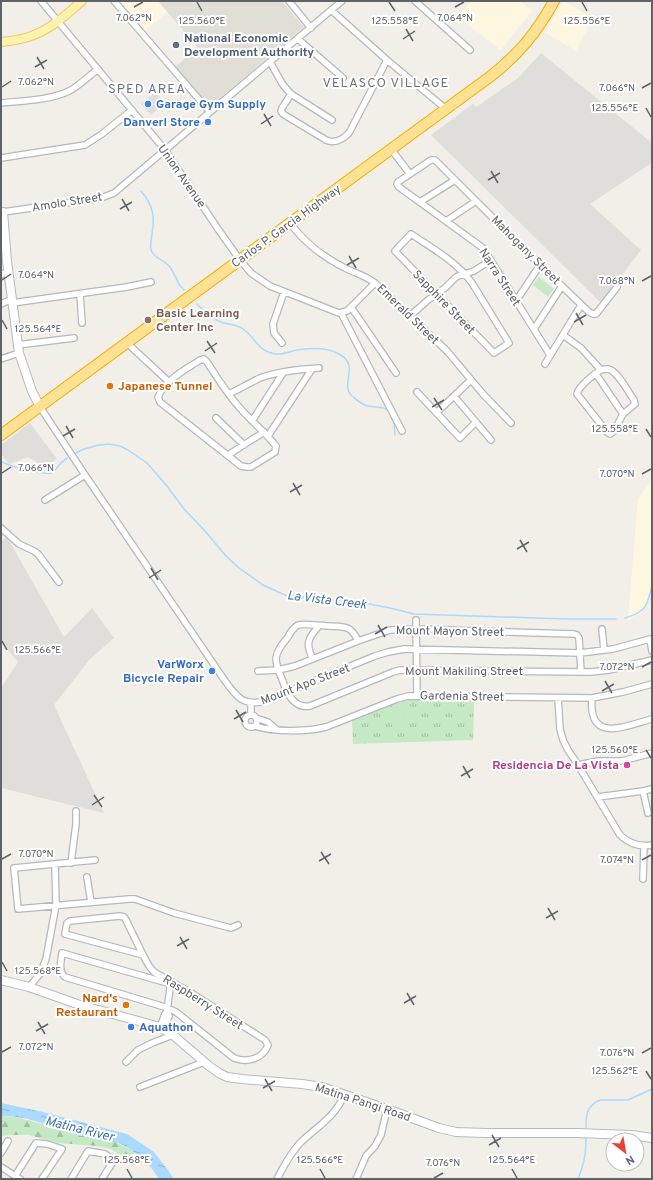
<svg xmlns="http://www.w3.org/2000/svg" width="653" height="1180" viewBox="0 0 653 1180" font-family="Overpass,sans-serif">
<defs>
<pattern id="grass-tufts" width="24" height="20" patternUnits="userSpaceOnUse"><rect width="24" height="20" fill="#c5e8c5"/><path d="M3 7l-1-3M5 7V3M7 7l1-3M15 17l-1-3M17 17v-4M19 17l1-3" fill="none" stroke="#a3c0a4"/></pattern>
<pattern id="forest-firs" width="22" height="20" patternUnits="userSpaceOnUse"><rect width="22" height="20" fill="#c5e8c5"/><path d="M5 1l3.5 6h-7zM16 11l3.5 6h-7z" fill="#a3c0a4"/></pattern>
<pattern id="water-ripples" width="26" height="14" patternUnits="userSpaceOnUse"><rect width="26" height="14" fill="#aadaff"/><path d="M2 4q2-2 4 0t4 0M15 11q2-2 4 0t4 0" fill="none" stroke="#8eb4d2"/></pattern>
</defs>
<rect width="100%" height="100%" fill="#f1efe8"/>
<path fill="#fef7e0" d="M120,1h38l9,11 -22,19z
M471,1h49l12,10 -31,39 -43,-33z
M563,1l30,17 -17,33 -31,-19z
M652,480v106l-5,18 -5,8 -14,8 10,-121z"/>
<path fill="#e0deda" d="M541,53l111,90v18l-2,3 -60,40 51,46 -40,53 -170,-168 42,-31 3,3 42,-29z
M155,92l10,11 -14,12 -10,-11z
M30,423l27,36 -12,8 -17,-10 -19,7 -8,-10v-9z
M7,537l57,100 28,-29 22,30 -24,21 -36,46 50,108 -103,-25v-100l17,-26 -17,-20v-101z"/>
<path fill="#e1ded6" d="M158,1h124l22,26 -94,80 -35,-40 23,-19z"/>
<path fill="url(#grass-tufts)" d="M413,699l61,2 -1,39 -120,4 -1,-25 52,-18z"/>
<path fill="url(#forest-firs)" d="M1,1116l14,1 24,6 52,15 22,3 22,11 -6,9 -18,-12 -13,-3 -39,-3 -30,-8h-18l-10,1z"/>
<path fill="#c5e8c5" d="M539,277l15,12 -6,8 -15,-12z
M400,706l10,22 -14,6 -10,-22z"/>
<path fill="url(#water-ripples)" d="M1,1103l42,9 84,22 27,18 14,18 6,9h-15c-9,-15 -22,-27 -38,-35 -10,-4 -20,-4 -30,-6 -30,-6 -59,-23 -90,-22z"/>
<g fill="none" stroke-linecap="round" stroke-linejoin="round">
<path stroke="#aadaff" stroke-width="1.5" d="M141,191c12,14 14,25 11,43 -1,6 -2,10 -1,16 3,8 10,9 16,14 5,4 7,10 10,16 1,4 4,7 7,10
M197,304c7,7 14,15 24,18 8,3 15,2 22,7 14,10 14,22 33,25 7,1 14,-3 21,-4 13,-2 30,-3 42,4 22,12 0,30 13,42 5,4 10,9 16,10 8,2 17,-1 22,7
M391,416l3,7 1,12
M74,454l10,-5 15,-4 10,-1 11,2 8,4 19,13 20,23 17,23 21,22 21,25 13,12 24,17 22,10 84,9 21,4 24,6 152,5h50
M1,461c6,5 42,14 50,12 4,-1 6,-6 9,-9 2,-3 5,-4 7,-6
M625,618c21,-6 22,-12 27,-32
M586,1131c0,-13 -1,-25 14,-31h28l24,-11
M578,1179c6,-15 8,-25 8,-42"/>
<defs>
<path id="street" d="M41,1l124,149 53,79 22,31 11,13 19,13 69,27 8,-2 28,-28
M114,1l96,111
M289,1l22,27
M415,1l55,49
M331,10l56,50 59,49
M298,39l45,39
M270,62l13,23 8,9 41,26
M291,94l-9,14 -1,3 2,3 43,26c9,4 16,0 23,-7l38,-73
M1,103c21,-2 52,-3 70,-13 10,-6 18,-14 27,-21
M391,149l19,25
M1,158l84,-13 17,-11 30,-24
M420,202l35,-22
M3,212l98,-14 13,-5 228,-192
M446,221l30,-20
M290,223c14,19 33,34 55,45 10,5 21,8 30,15l72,68 36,43 28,29
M411,234c21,14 46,28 61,49l37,60 -15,10 -99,-102z
M1,275l7,-4
M80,294l2,29
M516,301l24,-36
M12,303l115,-16 24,-5
M1,304l11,-5
M351,307l45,66
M341,313l61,118
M410,316l18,-16 17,-12 10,-10 3,-2 16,-5 17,-11
M534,329l28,-43
M563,335l18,13 20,22
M127,343l42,39
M282,343l-8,-10 -1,-9 11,-32
M17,345l57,-7
M550,355l-67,-107 -84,-61 -2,-3 1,-2 33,-22h4l105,105 49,47 4,2h3l21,-27
M1,359l18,-6
M204,359l3,3c10,15 20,32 33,46 11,13 25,24 36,38l-1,6 -24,15h-4l-6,-1 -81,-64 -2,-5c7,-17 27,-27 42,-37z
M545,364l36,-59
M608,369c10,2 20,23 26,31l1,4 -12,10 -9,17 -4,3 -3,-2 -30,-38c1,-7 18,-21 24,-24 2,-1 5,-1 7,-1z
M596,374l27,40
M417,392l43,46 16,-16
M229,394c10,-5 21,-11 31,-16 16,-6 43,-9 59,-10
M454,396l37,44
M40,407l45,68 138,203c12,17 19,29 42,23l110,-45 13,-4 16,-3 176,4 33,-4 37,-10 2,12
M437,412l34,-32
M216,418l28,27
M252,421l31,-48
M268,436l44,-67
M228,455l36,-23
M45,500l40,-25
M1,528l18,16 15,7 4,3 21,28
M416,620l1,75
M602,629l2,21
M358,641c-7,-16 -13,-14 -29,-15 -8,0 -25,-3 -31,-1 -5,3 -8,8 -10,12 -5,6 -11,13 -12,21 0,8 3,14 6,21 4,13 12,30 28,27l83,-34 7,-2 191,2 18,-2 43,-10
M313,659c-8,-15 -5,-21 6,-33
M258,671l20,-1 17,-4 63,-25 32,-11 26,-1 158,5 3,1 2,3 2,34
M558,698l2,31 3,11 5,10 10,15 42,70c9,9 19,12 32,10
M592,698c-4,46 33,28 60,21
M245 721a6 6 0 1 1 12 0a6 6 0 1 1-12 0Z
M251,715v-12
M256,718l12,4 8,7
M255,726c19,6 51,6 71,1l71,-28 11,-3 184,2 31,-6 29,-8
M578,765l20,-4h24l30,-8
M643,791l5,22
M598,797l45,-6 9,-2
M95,860l-81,8 4,41 111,-10h6l39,14 53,14 4,1 7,-3
M71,863l5,-39v-13
M87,877l4,25
M643,879l1,-33
M143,955l-78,-21 2,-11 3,-2 50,-5 4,1 2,3 17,35 6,11 5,6 39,22 72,46 3,5c-5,14 -21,18 -34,13l-58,-46 -8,-4 -103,-31c-7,-6 -4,-16 -3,-24l109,31
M29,987l11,-13 6,-15 10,-54 -1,-41
M160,1027l5,-13 2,-3
M164,1028l5,-12 -2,-5 4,-30
M126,1062l12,-12 14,-7 21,-8
M140,1087l64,-25
M1,1153l7,-12
M1,1167l19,12
M15,1176l21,-33 11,1 15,5 -20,30
M71,1179l17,-28 17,3 9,6 -12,19
M277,1179c7,-13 13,-26 24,-37 16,-15 35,-26 43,-47
M356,1179l10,-23 9,-10 6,-11 6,-26"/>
<path id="secondary" d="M1,212h2l4,49 12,92 13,38 8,16
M1,980l28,7 51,18 80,22 13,8 36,31 10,7 8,4 15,2 60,5 20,3 65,22 52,19 17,4 29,1h91l56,2 20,3"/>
<path id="primary" d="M1,42c8,-1 17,-2 24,-4 23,-6 40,-22 57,-37"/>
<path id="highway" d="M1,435l289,-212 201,-147c28,-22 46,-44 63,-75"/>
</defs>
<use href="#street" stroke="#b5b8bc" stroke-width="8"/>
<use href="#secondary" stroke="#b6babf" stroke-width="10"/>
<use href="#primary" stroke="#f2c960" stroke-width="10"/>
<use href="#highway" stroke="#f9ab00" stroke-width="12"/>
<use href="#street" stroke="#fff" stroke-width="5.5"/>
<use href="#secondary" stroke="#fff" stroke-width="8"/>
<use href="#primary" stroke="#fff2af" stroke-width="8"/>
<use href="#highway" stroke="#fde293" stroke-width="10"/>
</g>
<path fill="none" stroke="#5f6368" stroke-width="1.5" d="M197,2l5,9M389,2l6,9M582,2l5,9M134,7l9,-5M455,7l9,-5M406,29l7,12M403,39l12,-8M37,57l7,12M35,67l12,-7M2,87l9,-6M642,88l9,-5M646,108l5,9M264,114l7,12M261,124l12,-8M491,171l7,12M488,180l12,-7M122,199l7,12M120,209l12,-7M349,256l7,12M347,265l12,-7M2,280l9,-6M642,281l9,-5M576,313l7,12M2,320l5,9M574,322l12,-7M207,341l8,12M205,351l12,-8M434,398l8,12M432,407l12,-7M66,426l7,12M646,429l5,8M63,436l12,-7M2,473l9,-6M642,474l9,-5M293,483l7,12M290,492l12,-7M520,540l7,12M517,549l12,-7M151,568l7,12M149,578l12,-8M378,625l7,12M375,634l12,-7M2,641l5,9M642,667l9,-5M605,681l7,12M602,691l12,-7M236,710l7,12M234,719l12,-7M646,750l5,8M463,766l7,12M461,776l12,-7M94,795l8,12M92,805l12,-8M321,852l8,12M2,859l9,-5M642,860l9,-5M319,861l12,-7M548,908l7,12M546,918l12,-7M180,937l7,12M177,946l12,-7M2,962l5,9M407,993l7,12M404,1003l12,-7M38,1022l7,12M36,1031l12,-7M2,1052l9,-5M642,1053l9,-5M646,1071l5,8M265,1079l7,12M263,1088l12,-7M492,1135l7,12M489,1145l12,-7M127,1169l5,9M320,1169l5,9M512,1169l5,9M434,1178l9,-5"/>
<circle fill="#5c6f8a" stroke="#fff" stroke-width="1.5" cx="176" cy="45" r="4"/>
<g fill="#3f7fe0" stroke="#fff" stroke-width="1.5">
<circle cx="148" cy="104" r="4"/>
<circle cx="208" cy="122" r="4"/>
<circle cx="212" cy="671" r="4"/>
<circle cx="131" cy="1027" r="4"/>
</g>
<circle fill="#8d6e63" stroke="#fff" stroke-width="1.5" cx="148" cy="320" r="4"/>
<g fill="#e8710a" stroke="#fff" stroke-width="1.5">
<circle cx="110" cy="386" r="4"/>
<circle cx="126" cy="1005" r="4"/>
</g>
<circle fill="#d1479c" stroke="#fff" stroke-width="1.5" cx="627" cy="765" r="4"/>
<g text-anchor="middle" stroke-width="4" stroke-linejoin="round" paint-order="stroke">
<g font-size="12" font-weight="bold" fill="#4e5e75" stroke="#fff" text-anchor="start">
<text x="184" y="42">National Economic<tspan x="184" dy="14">Development Authority</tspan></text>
</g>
<g font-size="12" font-weight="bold" fill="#366cbe" stroke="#fff" text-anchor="start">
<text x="156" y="108">Garage Gym Supply</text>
<text x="200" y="126" text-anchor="end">Danverl Store</text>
<text x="204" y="668" text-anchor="end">VarWorx<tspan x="204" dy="14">Bicycle Repair</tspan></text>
<text x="139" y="1031">Aquathon</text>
</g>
<g font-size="12" fill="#5f6368" stroke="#fff">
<text transform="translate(182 176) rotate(55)" y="4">Union Avenue</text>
<text transform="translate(67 202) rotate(-9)" y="4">Amolo Street</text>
<text transform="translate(286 226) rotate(-36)" y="4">Carlos P. Garcia Highway</text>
<text transform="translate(526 250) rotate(45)" y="4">Mahogany Street</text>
<text transform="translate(500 277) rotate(57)" y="4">Narra Street</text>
<text transform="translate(444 302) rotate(46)" y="4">Sapphire Street</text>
<text transform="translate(408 314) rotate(44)" y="4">Emerald Street</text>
<text transform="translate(450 631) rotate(1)" y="4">Mount Mayon Street</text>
<text x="464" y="675">Mount Makiling Street</text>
<text transform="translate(305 684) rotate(-21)" y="4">Mount Apo Street</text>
<text transform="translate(462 696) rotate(1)" y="4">Gardenia Street</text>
<text transform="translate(203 1002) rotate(32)" y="4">Raspberry Street</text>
<text transform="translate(363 1102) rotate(18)" y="4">Matina Pangi Road</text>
</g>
<g font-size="12" font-weight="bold" fill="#785e54" stroke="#fff" text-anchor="start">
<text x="156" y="317">Basic Learning<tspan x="156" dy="14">Center Inc</tspan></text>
</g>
<g font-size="12" font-weight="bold" fill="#c56008" stroke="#fff" text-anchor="start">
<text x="118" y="390">Japanese Tunnel</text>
<text x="118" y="1002" text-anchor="end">Nard's<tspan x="118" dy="14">Restaurant</tspan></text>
</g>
<g font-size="12" font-weight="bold" fill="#b23c85" stroke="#fff" text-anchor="end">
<text x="619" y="769">Residencia De La Vista</text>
</g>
<g font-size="13" letter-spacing="1" fill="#70757a" stroke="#fff">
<text x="386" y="87">VELASCO VILLAGE</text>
<text x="147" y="93">SPED AREA</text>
</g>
<g font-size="13" font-style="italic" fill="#4174aa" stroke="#fff">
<text transform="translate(327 599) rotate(7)" y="5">La Vista Creek</text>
<text transform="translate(80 1128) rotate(14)" y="5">Matina River</text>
</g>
</g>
<g font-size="10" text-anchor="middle" fill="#5f6368" stroke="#fff" stroke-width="4" stroke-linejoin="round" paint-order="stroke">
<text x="134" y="21">7.062°N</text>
<text x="455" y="21">7.064°N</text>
<text x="202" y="24">125.560°E</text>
<text x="587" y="24">125.556°E</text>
<text x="395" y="24">125.558°E</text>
<text x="36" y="85">7.062°N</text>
<text x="617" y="91">7.066°N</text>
<text x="615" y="111">125.556°E</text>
<text x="36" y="278">7.064°N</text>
<text x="617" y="284">7.068°N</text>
<text x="38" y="332">125.564°E</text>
<text x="615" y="432">125.558°E</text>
<text x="36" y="471">7.066°N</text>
<text x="617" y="477">7.070°N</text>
<text x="38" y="653">125.566°E</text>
<text x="617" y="670">7.072°N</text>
<text x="615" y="753">125.560°E</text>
<text x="36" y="857">7.070°N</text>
<text x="617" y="863">7.074°N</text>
<text x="38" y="974">125.568°E</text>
<text x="36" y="1050">7.072°N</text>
<text x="617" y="1056">7.076°N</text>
<text x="615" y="1074">125.562°E</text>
<text x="127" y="1163">125.568°E</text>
<text x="320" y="1163">125.566°E</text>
<text x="512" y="1163">125.564°E</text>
<text x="443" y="1166">7.076°N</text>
</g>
<rect width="653" height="1180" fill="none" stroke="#5f6368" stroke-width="4"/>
<g transform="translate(625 1152) rotate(149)"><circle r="19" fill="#ffffff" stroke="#bfc1c3"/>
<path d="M0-3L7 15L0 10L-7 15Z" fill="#ea4335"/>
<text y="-6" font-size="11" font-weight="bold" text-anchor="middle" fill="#5f6368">N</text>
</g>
</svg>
